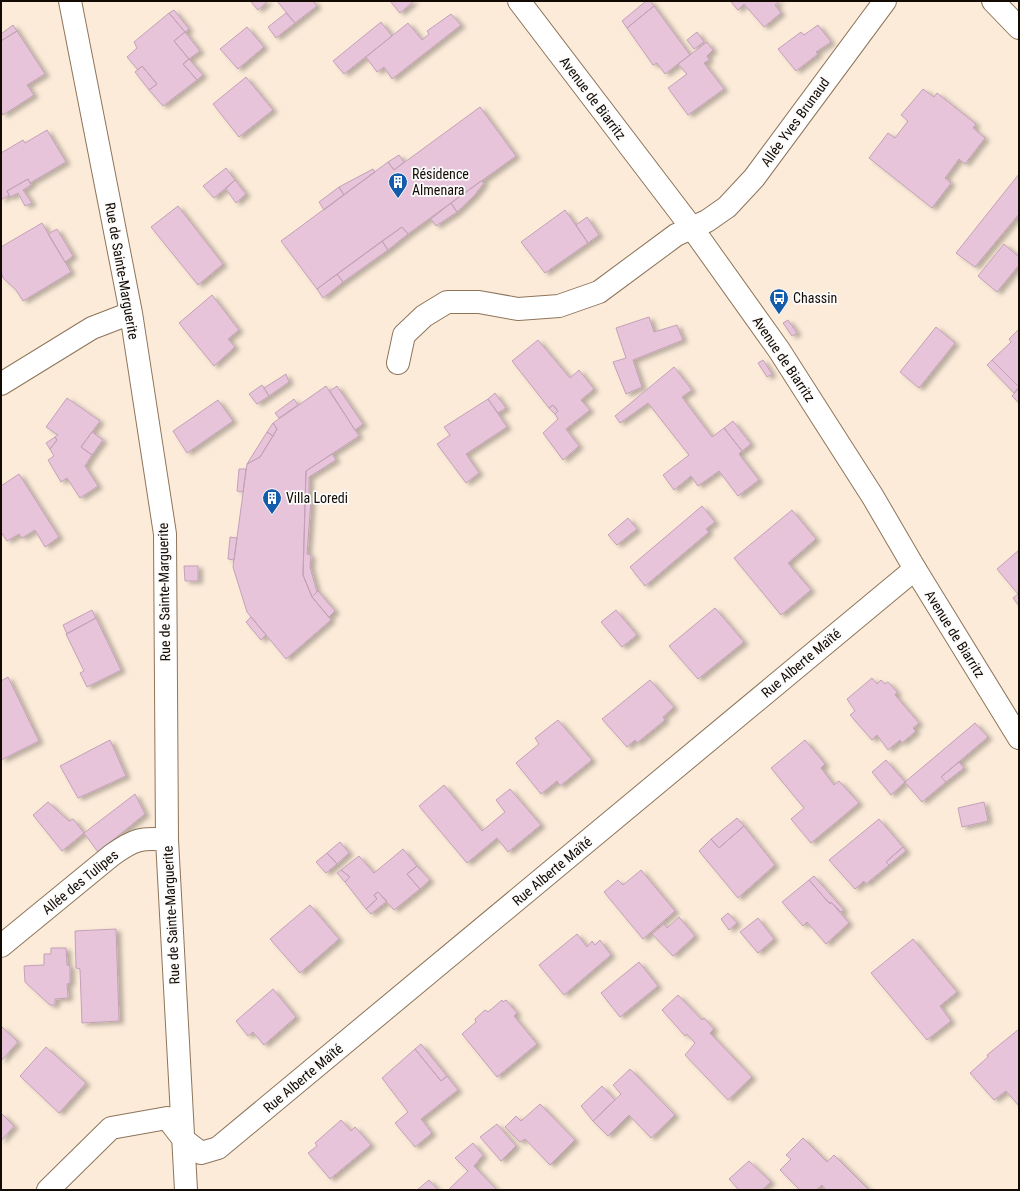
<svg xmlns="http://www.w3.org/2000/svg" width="1020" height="1191" viewBox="0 0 1020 1191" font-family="'Roboto Condensed',sans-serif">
<defs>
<filter id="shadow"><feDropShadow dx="4.5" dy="2.5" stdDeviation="2" flood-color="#0004"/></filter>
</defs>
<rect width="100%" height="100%" fill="#fcebd9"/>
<path fill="#e7c4da" stroke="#c3a1b7" filter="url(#shadow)" d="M250,1h18l-10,9z
M277,1h36l4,5 -22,17z
M390,1h24l-14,12z
M646,1h4l4,5 -27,22 -5,-7z
M730,1h50l-5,4 6,8 -17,14 -20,-23 -6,6z
M654,6l36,49 -25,19 -8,-11 -4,2 -26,-37z
M174,10l15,19 -4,3 -16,-19z
M169,13l16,19 -11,9 15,18 -6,5 14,16 -34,26 -14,-16 8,-6 -15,-18 -4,4 -11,-13 10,-9 -3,-6z
M286,13l9,10 -19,15 -8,-11z
M451,14l10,11 -69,54 -8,-12 -7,5 -11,-15 42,-34 14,17 7,-6 -2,-3z
M381,22l11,14 -48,38 -11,-13z
M13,25l4,6 -16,10v-7z
M818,25l13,17 -15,10 2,2 -22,17 -18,-22 23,-17 3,3z
M247,27l17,20 -26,22 -18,-20z
M17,31l28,43 -18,11 7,10 -31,20 -2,-4v-70z
M185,32l15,19 -11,8 -15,-18z
M697,32l7,10 -10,7 -7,-9z
M707,42l6,8 -6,6 2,4 -5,3 20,26 -36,26 -20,-27 19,-14 -9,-10z
M189,59l14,16 -6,5 -14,-16z
M142,66l15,18 -8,6 -14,-18z
M246,77l27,33 -34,27 -26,-33z
M923,89l11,8 3,-4 39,31 -3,4 12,10 -20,26 -6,-5 -14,19 6,5 -19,25 -63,-50 19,-25 7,5 13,-17 -7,-6z
M480,107l36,49 -108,78 -6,-7 -85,62 -36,-48 107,-79 6,8z
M47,130l19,32 -36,21 -2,-4 -21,12 2,4 -8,5v-47l22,-13 2,3z
M399,155l5,7 -10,8 -6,-8z
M226,168l9,12 -21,18 -11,-12z
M373,169l2,3 -31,23 -5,-8z
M1019,174v40l-44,53 -19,-14z
M28,179l3,6 -8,5 9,13 -7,3 -7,-13 -8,4 -3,-6z
M235,180l11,14 -10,9 -10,-14z
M481,181l3,2 -10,13 -17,16 -6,-9z
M339,187l5,8 -20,15 -5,-8z
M451,203l6,9 -21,14 -5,-7z
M178,206l45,58 -25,21 -47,-58z
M565,210l23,33 -43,30 -24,-31z
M587,217l12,18 -11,8 -12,-18z
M42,223l29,49 -48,29 -7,-11 -13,-12 -2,-7v-24z
M402,227l6,7 -20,16 -6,-9z
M57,229l16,27 -8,6 -17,-28z
M382,241l6,9 -45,32 -6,-8z
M1004,244l15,13v8l-22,27 -19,-16z
M337,274l6,8 -20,16 -6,-9z
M212,295l27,35 -11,9 7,8 -21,19 -35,-43z
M649,317l5,15 23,-7 6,15 -50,20 9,27 -16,7 -13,-32 13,-4 -10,-30z
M788,320l9,13 -5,3 -9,-13z
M936,327l19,16 -36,45 -19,-16z
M1019,329v58l-27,-27 19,-18 -2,-3z
M538,340l32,38 9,-8 15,19 -13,11 9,10 -24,19 13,17 -16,14 -20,-27 15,-14 -3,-5 3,-3 -5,-6 -4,3 -37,-47z
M763,360l9,14 -5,3 -9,-14z
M992,360l27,27 -5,6 -27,-28z
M674,367l18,23 -10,7 30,40 12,-9 18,23 -3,3 20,26 -21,16 -19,-25 -21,15 -7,-10 -17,14 -11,-15 26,-20 -41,-52 -28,20 -5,-7z
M286,374l3,8 -20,14 -5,-8z
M262,385l7,11 -12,8 -8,-10z
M326,386l33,50 -53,35 -3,104 9,22 19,23 -45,39 -39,-47 -14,-45 14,-103 13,-7 17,-28 -4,-6z
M337,386l26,38 -8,6 -25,-39z
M1019,388v15l-7,-7z
M495,393l11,15 -8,5 -10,-14z
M67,398l33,23 -19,26 11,8 -7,11 13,20 -18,12 -13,-20 -6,4 -13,-22 6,-4 -4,-7 7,-9 -2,-3 3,-2 -12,-8z
M294,399l4,6 -19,13 -4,-5z
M488,399l19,28 -41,27 13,19 -13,10 -29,-39 13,-9 -6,-8z
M218,400l15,21 -46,32 -14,-22z
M553,405l5,6 -3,3 -6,-6z
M733,421l18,23 -9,7 -18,-23z
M273,423l4,6 -4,7 -6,-4z
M92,432l11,8 -11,15 -11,-8z
M267,432l6,4 -13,21 -13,7z
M55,437l2,3 -7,9 -4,-6z
M332,454l4,6 -27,17v21l2,1 -4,55 4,1 -1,12 7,25 -5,5 -9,-22 3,-104z
M239,469h7l-3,23 -6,-1z
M19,474l40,63 -14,10 -10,-17 -13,8 -3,-4 -12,7 -6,-9v-46z
M702,506l13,16 -9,7 3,3 -64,54 -15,-19z
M792,510l24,29 -28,24 23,27 -30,25 -47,-57z
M628,518l9,11 -20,16 -9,-10z
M230,537l7,1 -3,22 -6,-1z
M1019,550v56l-6,-8 5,-4 -21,-25z
M184,566h14v15h-13z
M318,591l17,20 -6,6 -17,-20z
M715,608l29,34 -46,37 -29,-33z
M92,610l4,8 -29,16 -4,-9z
M616,610l21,25 -15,12 -21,-25z
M251,617l15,18 -5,5 -15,-18z
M96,618l25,52 -34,17 -7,-14 4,-2 -18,-37z
M8,677l31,64 -38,19v-79z
M872,678l5,6 4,-4 4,4 3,-2 9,10 -2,3 24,28 -6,5 3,3 -14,12 -2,-3 -12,10 -11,-15 -5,5 -22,-25 5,-4 -8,-12z
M650,680l24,27 -11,10 2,3 -28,23 -2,-3 -8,7 -25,-28z
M558,720l34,40 -32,26 -3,-5 -16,13 -25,-31 23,-19 -4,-6z
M975,723l13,14 -47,40 5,5 -24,20 -17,-20z
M110,740l16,36 -48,22 -18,-32z
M805,740l20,24 -4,4 13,17 5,-4 20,22 -48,40 -20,-24 13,-11 -33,-40z
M886,760l19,22 -14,13 -19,-23z
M959,762l5,6 -18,14 -5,-5z
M444,785l38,46 23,-19 -9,-12 14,-11 31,36 -33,27 -11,-14 -30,25 -48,-57z
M135,794l10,20 -47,38 -14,-19z
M48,802l21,19 4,-2 11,14 -22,18 -29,-36z
M984,802l4,19 -26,6 -4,-19z
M737,818l7,8 -25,22 -8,-9z
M879,819l24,28 -17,15 3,3 -23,19 -2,-3 -9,8 -26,-29z
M744,826l31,39 -37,33 -39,-47 12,-12 8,9z
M340,842l9,11 -12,11 -10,-11z
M903,847l3,4 -17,14 -3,-3z
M403,849l14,17 -10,8 13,15 -26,21 -16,-18 -4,3 3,4 -11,10 -21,-27 5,-5 -9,-7 18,-14 15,17z
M327,853l10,11 -11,9 -10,-11z
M417,866l13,14 -10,9 -13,-15z
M341,870l9,7 -5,5 -8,-9z
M641,870l34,41 -32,28 -39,-47 14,-12 5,5z
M814,876l30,34 -3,2 -10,-10 -1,2 -21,-24z
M809,880l21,24 1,-2 18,21 -23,21 -19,-22 -4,4 -21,-24z
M378,892l9,9 -16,13 -5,-5 11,-10 -3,-4z
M310,905l29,34 -39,34 -30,-34z
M728,913l9,10 -8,7 -8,-11z
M679,917l16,19 -22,20 -21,-22 12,-10 3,4z
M758,918l16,21 -16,14 -18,-21z
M116,929l3,92 -37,2 -2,-54 -4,-1 -1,-37z
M577,934l10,13 5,-6 3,4 5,-5 11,15 -47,40 -25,-30z
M913,939l44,53 -17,14 11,15 -24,19 -56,-67z
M51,948h15l1,17 3,1v17l-3,1 1,14 -13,1v6h-5l-25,-23 -1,-16 20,-1v-11h7z
M639,962l19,24 -38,31 -19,-24z
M273,989l23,28 -32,28 -11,-13 -5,4 -12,-15z
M678,995l24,25 2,-2 10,11 -4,4 42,44 -24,23 -43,-45 10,-12 -8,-9 -2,2 -23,-26z
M502,1000l1,2 3,-2 11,13 -3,3 23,28 -40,33 -35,-43 14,-12 -1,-3 10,-9 3,2z
M1,1026l17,16 -17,19z
M1019,1029v77l-13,-15 -12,9 -24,-27 18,-16 -1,-2z
M421,1044l26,32 -6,5 -26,-32z
M46,1047l40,36 -27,30 -39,-37z
M415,1049l26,32 6,-5 11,14 -37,29 11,14 -17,14 -20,-24 13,-11 -26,-34z
M630,1069l45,46 -24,23 -22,-23 -21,21 -15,-15 28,-27 -8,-9z
M602,1086l13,14 -22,21 -12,-15z
M540,1104l35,36 -25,25 -25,-26 -5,3 -15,-15 11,-11 5,5z
M1,1113l13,13 -13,15z
M341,1120l10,11 4,-4 16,18 -41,34 -22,-26 9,-7 -2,-3z
M497,1124l19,22 -15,15 -21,-24z
M803,1138l24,24 7,-7 35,35h-43l-4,-5 -6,5h-16l-20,-20 11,-11 -5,-4z
M473,1143l10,12 -9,11 23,24h-49l20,-19 -13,-13z
M749,1161l22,21 -9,8h-23l-10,-11z
M429,1180l9,10h-21z"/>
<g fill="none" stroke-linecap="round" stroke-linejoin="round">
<defs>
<path id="street" d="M70,1l61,312 34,221 2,306 19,350
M993,1l26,27
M398,363l6,-28 20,-19 23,-14h32l39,7 41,-3 40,-14 77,-57 31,-14 20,-14 27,-29 131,-177
M1,384l91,-56 39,-15
M1,946l111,-91c21,-15 29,-18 55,-15
M48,1190l63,-62 56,-10 17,22 17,13 17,-5 697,-579"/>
<path id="secondary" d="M519,1l173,227 87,122 94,147 42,72 104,169"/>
</defs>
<use href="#street" stroke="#8d755a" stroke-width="24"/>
<use href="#secondary" stroke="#8d755a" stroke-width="24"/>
<use href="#street" stroke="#fff" stroke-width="22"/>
<use href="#secondary" stroke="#fff" stroke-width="22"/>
</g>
<defs>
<symbol id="building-pin" viewBox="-11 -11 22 30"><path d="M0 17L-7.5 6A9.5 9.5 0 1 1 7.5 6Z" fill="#145cab" stroke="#fbfbfb"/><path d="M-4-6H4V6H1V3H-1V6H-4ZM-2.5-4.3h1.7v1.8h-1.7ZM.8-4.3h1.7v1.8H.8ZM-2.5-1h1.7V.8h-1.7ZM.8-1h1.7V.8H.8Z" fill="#fff"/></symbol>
<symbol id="bus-pin" viewBox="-11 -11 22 30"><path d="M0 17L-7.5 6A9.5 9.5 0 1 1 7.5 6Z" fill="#145cab" stroke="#fbfbfb"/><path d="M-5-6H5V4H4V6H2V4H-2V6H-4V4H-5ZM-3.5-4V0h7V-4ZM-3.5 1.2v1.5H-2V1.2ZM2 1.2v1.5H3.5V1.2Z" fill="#fff"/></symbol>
</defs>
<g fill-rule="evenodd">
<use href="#building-pin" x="387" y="171" width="22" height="30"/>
<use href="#bus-pin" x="768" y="287" width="22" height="30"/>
<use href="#building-pin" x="261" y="487" width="22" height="30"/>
</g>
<g text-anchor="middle" stroke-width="3.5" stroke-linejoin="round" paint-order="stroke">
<g font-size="14" fill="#130a03" stroke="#fbfbfb">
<text transform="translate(593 98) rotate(53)" y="5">Avenue de Biarritz</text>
<text transform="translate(795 122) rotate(-54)" y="5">Allée Yves Brunaud</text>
<text transform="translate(122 271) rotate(80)" y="5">Rue de Sainte-Marguerite</text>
<text transform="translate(784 359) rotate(56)" y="5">Avenue de Biarritz</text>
<text transform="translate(164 592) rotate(-91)" y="5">Rue de Sainte-Marguerite</text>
<text transform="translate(955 634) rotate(58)" y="5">Avenue de Biarritz</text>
<text transform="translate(801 663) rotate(-40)" y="5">Rue Alberte Maïté</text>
<text transform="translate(552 871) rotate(-40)" y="5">Rue Alberte Maïté</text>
<text transform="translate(80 882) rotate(-39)" y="5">Allée des Tulipes</text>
<text transform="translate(171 915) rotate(-93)" y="5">Rue de Sainte-Marguerite</text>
<text transform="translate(303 1078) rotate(-40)" y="5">Rue Alberte Maïté</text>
</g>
<g font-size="14" fill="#130a03" stroke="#fbfbfb" text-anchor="start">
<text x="412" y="179">Résidence<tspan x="412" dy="16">Almenara</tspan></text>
<text x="793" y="303">Chassin</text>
<text x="286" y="503">Villa Loredi</text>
</g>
</g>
<rect width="1020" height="1191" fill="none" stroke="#130a03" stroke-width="4"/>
</svg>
